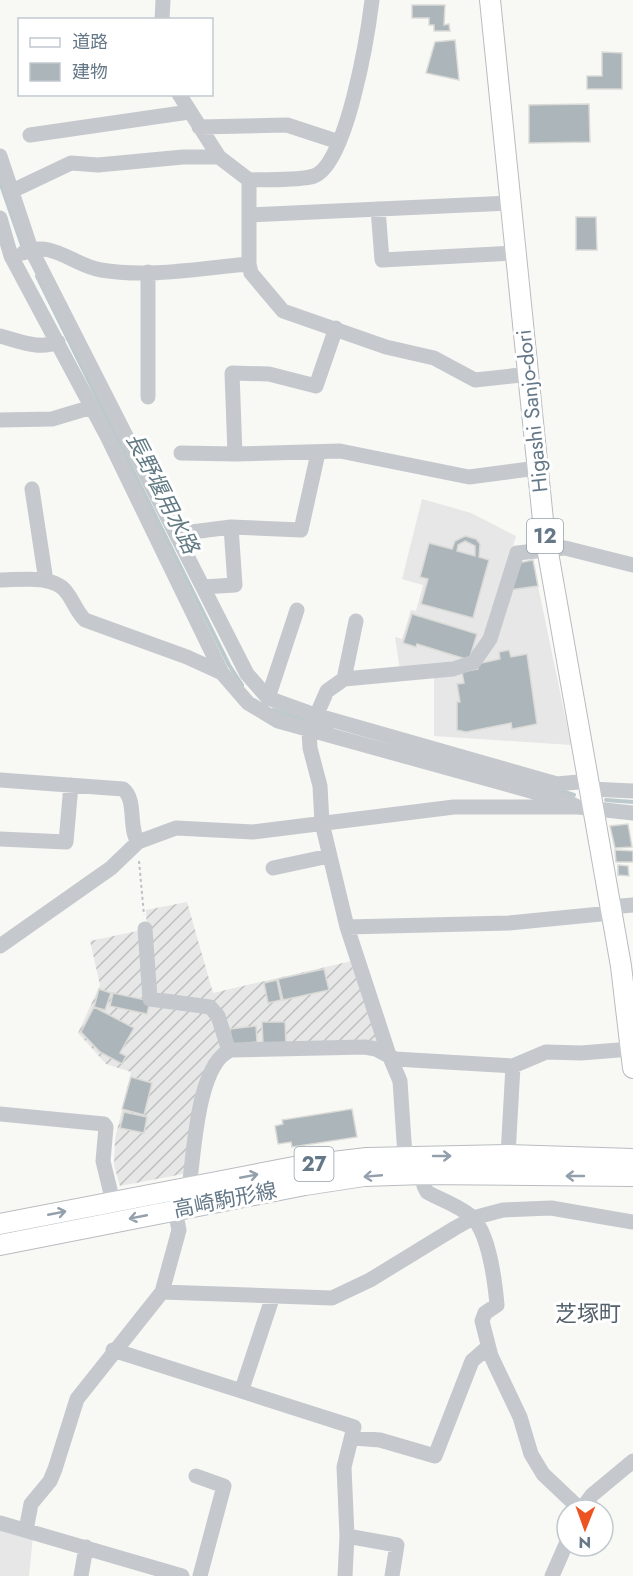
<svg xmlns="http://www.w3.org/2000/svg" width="633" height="1576" viewBox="0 0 633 1576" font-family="Jost,'Noto Sans JP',sans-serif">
<defs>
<pattern id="industrial-furrows" width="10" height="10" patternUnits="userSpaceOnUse" patternTransform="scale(1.5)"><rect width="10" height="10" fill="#e6e7e6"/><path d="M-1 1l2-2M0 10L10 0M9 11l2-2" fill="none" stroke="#bec0c0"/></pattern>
</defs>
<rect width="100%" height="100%" fill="#f8f8f5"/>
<path fill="#e6e7e6" d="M422,499l49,14 45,23 -28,98 -15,26 -73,10 -5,-33 7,2 9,-29 5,1 7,-26 -21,-6z
M538,586l33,159 -137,-9v-62l31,-4 44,-80z
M0,1527l33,9 -4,40h-29z"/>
<path fill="url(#industrial-furrows)" d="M187,902l26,91 143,-33 25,85 -162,8 -31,120 -68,13 -6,-21 1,-26 16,-67 -25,-8 -28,-31 22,-48 -10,-44 57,-12 -1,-19z"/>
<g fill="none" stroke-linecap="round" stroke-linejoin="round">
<path stroke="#bcc9cd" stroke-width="4" d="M0,182l23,66
M37,276l192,389 13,20
M273,710l36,11
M316,723l16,5
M558,790l16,5
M606,800l27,2"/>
</g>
<path fill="#acb5ba" stroke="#dadad7" stroke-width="1.5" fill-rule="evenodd" d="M412,5h33l-1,20 5,-1 1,7h-16v-6h-5v-7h-17z
M455,40l4,40 -33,-7 9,-31z
M602,52l20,1v36h-35v-13h15z
M589,104l1,38 -61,1v-38z
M576,217h20l1,33h-21z
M465,536l11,3 4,5 -1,13 10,3 -16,58 -52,-14 7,-25 -8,-2 9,-34 23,6 3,-8zM465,541l10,5v10l-18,-5 1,-6z
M533,560l5,26 -29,4 9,-27z
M412,614l65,20 -8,26 -52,-16 -1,3 -13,-4z
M509,650l2,7 16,-3 10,70 -25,5 -1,-6 -45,9 -9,-2v-28h3l-3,-18 7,-1 -2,-11 16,-3 -1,-5 23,-5 -1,-7z
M628,824l4,23 -17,1 -5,-22z
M615,850l18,1v11h-17z
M618,865l10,1 1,10 -11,-1z
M324,969l5,21 -46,10 -5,-21z
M277,980l4,20 -13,3 -4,-20z
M99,989l12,4 -6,17 -11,-3z
M113,993l37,8 -3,13 -37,-8z
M94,1007l40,21 -14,25 6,3 -4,8 -22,-12 -19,-20z
M262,1022h23l1,22h-23z
M256,1026l1,16 -25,3 -2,-16z
M131,1077l21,6 -8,32 -22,-6z
M352,1109l5,28 -65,10 -1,-5 -13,2 -3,-18 8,-2 -1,-4z
M124,1112l23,5 -3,16 -24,-5z"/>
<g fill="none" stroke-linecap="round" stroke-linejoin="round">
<defs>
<path id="major" d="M490,0l54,530 77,436 12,102
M0,1224l299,-58 68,-8 141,-3 125,4
M0,1245l305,-60 59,-9 60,-2 209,2"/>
</defs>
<use href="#major" stroke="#b8bcc0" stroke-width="22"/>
<path stroke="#bec1c3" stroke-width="2" stroke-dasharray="3 3" stroke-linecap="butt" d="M139,861l5,54"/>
<path stroke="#c5c9cd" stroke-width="15" d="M162,20l1,-20
M179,94l40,63 30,23c18,-1 49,1 65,-4 33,-11 54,-143 58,-176
M199,127l88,-2 52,17
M30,135l159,-23
M0,156l31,93 216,425 21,24 47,17 242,69 32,-3
M249,180v84l2,9 32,38 103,36 48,11 41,22 55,-6
M12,191l59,-28 27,2 85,-8h36
M378,209l4,51 134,-7
M249,215l262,-12
M0,218l11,38 96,180 115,237 26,30 30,18 285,79 15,7
M23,253c29,-14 51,13 78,17 48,8 100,-2 148,-6
M0,336c19,5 39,14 58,6
M148,397v-125
M0,420l52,-1 40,-12
M181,453l54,1 105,-3 129,26 68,-9
M235,454l-3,-81 37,1 47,12 20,-58
M32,489l14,92
M176,534l55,-7 70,3 17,-77
M0,580c19,0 55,-6 67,13 7,9 9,18 18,27l102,37 35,16
M203,587l32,-2 -4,-58
M344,679l12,-58
M268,698l29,-88
M0,780l123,9c14,11 5,38 15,53
M590,789l43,2
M0,839l66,3 5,-57
M273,868l56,-12
M610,907l23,-2
M347,927l162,-4 102,-10
M145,929l5,70 60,8 8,9 11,35
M0,946l111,-78 27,-26 38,-14 77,4 201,-25h124l55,6
M0,1114l104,10 2,3 -3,34 10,41
M508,1155l5,-89
M405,1156l-5,-75 -11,-26 -42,-128 -25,-104 -2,-37 -10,-38 -1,-16 18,-41 17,-12 109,-10 21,-7 16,-23 27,-86 48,-5 68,17
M424,1174v12l3,6c14,8 35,15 46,26 16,17 22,64 24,87l-12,8 -3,8 9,35 29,61 11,37 12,20 38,36
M189,1188c5,-34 8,-125 42,-138l134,-3 11,2 19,10 118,7 33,-14 35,1 50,-4
M162,1292l170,6 38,-18 85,-52 18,-10 30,-8 48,-2 82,14
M113,1350l241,77 -10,40 3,69 -2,40
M242,1389l31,-93
M353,1438l27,2 55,16 37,-95 16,-14
M196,1476l28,10 -24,90
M581,1510l11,-15 41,-34
M0,1523l182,53
M26,1530l5,-26 19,-23 5,-12 22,-70 85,-107 17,-62 -4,-20
M347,1536l50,9 -5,31
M81,1576l5,-29
M552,1576l15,-34"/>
<use href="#major" stroke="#fff" stroke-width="20"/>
</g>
<defs><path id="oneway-shaft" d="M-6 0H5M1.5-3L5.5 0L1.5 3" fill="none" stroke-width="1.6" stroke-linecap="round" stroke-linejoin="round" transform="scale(1.5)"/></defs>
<g stroke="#93a0ac">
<use href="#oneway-shaft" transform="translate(442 1156)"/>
<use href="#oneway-shaft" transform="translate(249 1176) rotate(-11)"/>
<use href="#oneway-shaft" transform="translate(373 1176) rotate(175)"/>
<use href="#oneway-shaft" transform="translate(575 1176) rotate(-180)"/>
<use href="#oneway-shaft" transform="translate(57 1213) rotate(-11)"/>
<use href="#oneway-shaft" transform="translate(138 1217) rotate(169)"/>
</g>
<g text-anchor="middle" stroke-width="6" stroke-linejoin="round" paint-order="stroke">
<g fill="#fff" stroke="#93a0ac" stroke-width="1.5">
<rect x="527" y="519" width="36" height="34" rx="4.5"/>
<rect x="294.5" y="1147" width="39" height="34" rx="4.5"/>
</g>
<g font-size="20" font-weight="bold" fill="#657888">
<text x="545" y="543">12</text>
<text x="314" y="1171">27</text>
</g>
<g font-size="21" fill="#657888" stroke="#fff">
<text transform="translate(532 411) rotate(-96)" y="7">Higashi Sanjo-dori</text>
<text transform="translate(225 1200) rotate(-11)" y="7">高崎駒形線</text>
</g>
<g font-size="22" font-style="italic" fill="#617a83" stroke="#fff">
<text transform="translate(163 493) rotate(63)" y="8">長野堰用水路</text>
</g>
<g font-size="22" fill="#54616c" stroke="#fff">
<text x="588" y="1321">芝塚町</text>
</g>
</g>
<rect x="18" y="18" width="195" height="78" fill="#ffffff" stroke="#c1c9cf" stroke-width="1.5"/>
<rect x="30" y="38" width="30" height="9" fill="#ffffff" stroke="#c1c9cf" stroke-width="1.5"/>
<text x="72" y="48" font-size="18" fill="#657888">道路</text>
<rect x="30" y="63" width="30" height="18" fill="#acb5ba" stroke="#c1c9cf" stroke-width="1.5"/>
<text x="72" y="78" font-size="18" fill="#657888">建物</text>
<g transform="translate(585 1528) rotate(181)"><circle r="28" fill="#ffffff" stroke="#c1c9cf" stroke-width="1.5"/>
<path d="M0-4.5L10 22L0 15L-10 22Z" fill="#ed5320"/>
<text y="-9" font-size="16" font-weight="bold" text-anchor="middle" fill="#657888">N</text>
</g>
</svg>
